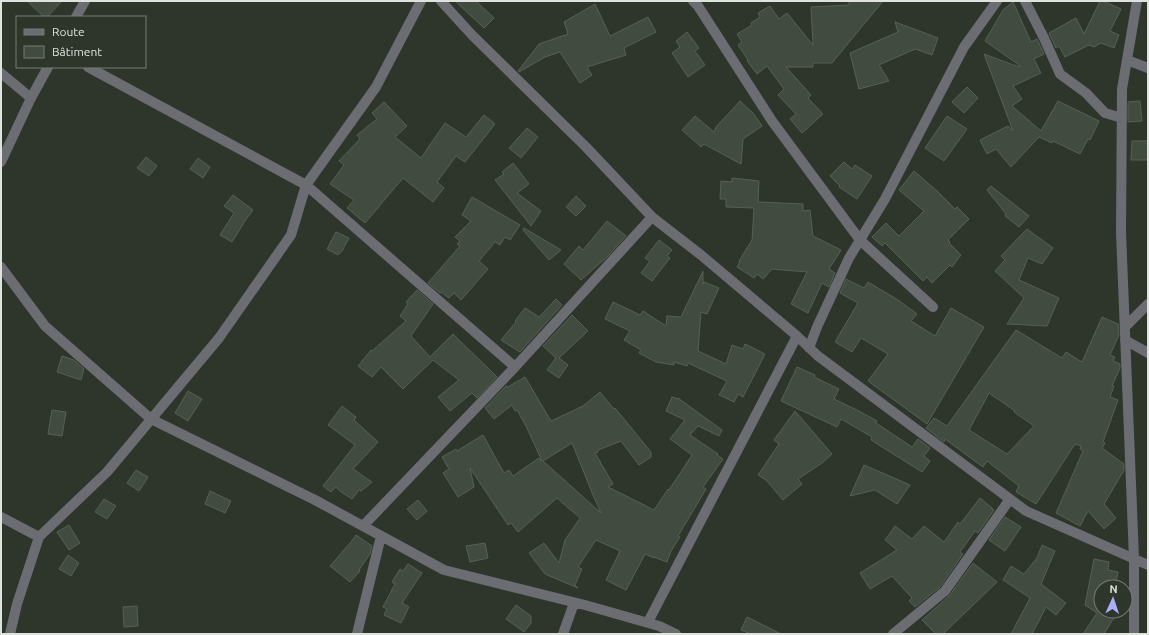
<svg xmlns="http://www.w3.org/2000/svg" width="1149" height="635" viewBox="0 0 1149 635" font-family="Ubuntu,sans-serif">
<rect width="100%" height="100%" fill="#2e362b"/>
<path fill="#424b3f" stroke="#566053" fill-rule="evenodd" d="M27,1h35l-15,16h-3z
M455,1h21l18,17 -10,10z
M849,1h34l-51,62h-19v4h-27l25,28 -3,3 15,16 -21,19 -12,-14 6,-5 -18,-19 6,-6 -17,-23 -10,8 -10,-13 1,-1 -10,-15 4,-3 -5,-8 15,-9 -1,-2 9,-6 -2,-4 12,-7 9,13 8,-6 26,32 -2,-38 38,-2z
M1100,1h3l18,8 -11,22 9,4 -5,13 -13,-5 -7,4 -5,-2 -24,12 -6,-11 -3,2 -7,-15 27,-15 8,16z
M1013,2l18,40 6,-3 7,15 -10,5 7,14 -28,13 9,13 -10,7 29,25 17,-30 41,20 -9,19 -2,-1 -8,15 -27,-13 -1,2 -13,-6 -28,30 -15,-18 -9,5 -7,-14 28,-14 5,5 -29,-77 35,13v-2l-34,-24 18,-31z
M595,4l15,32 38,-19 8,15 -32,16 2,7 -39,12 5,8 -12,8 -20,-31 -15,5 -26,15 -1,-1 21,-27 29,-10 -4,-12z
M895,22l43,16 -6,17 -17,-6 -36,16 10,16 -30,8 -9,-36 48,-21z
M687,32l12,16 -4,3 10,14 -17,12 -16,-24 8,-6 -4,-6z
M967,87l11,11 -14,15 -12,-11z
M740,101l14,13 8,12 -19,13 -2,25 -37,-20 -3,3 -19,-17 13,-14 19,16 2,-5z
M1140,101l2,20 -14,1v-20z
M384,102l23,24 -12,11 26,21 24,-35 21,14 18,-22 11,9 -30,38 -9,-6 -19,26 7,6 -11,14 -30,-24 -38,45 -18,-15 7,-8 -24,-16 14,-19 -5,-4 21,-22 -3,-4 20,-16 -5,-6z
M947,116l20,13 -23,32 -19,-13z
M527,128l11,9 -17,21 -12,-10z
M1132,141h16v19h-17z
M146,157l11,9 -8,10 -12,-8z
M198,158l12,9 -7,11 -13,-9z
M844,162l8,7 3,-4 17,11 -15,23 -18,-12 1,-1 -10,-10z
M513,163l16,21 -12,9 24,18 -10,15 -36,-46 9,-6 -2,-2z
M914,171l23,20 18,18 2,-2 12,12 -21,21 2,2 -1,1 12,12 -9,12 -2,-2 -18,18 -5,-6 -4,4 -38,-38 -3,3 -10,-9 14,-14 13,13 25,-25 -25,-21z
M732,178l27,3 -1,21 45,2v7l7,-1 3,26 28,14 -12,19 6,4 -6,14 -7,-4 -14,30 -17,-9 16,-32 -35,-3 -9,10 -6,-5 -3,4 -17,-11 3,-5 -1,-1 13,-21 2,-32 -28,-1v-8h-6l1,-18 11,1z
M991,186l38,30 -10,11 -14,-11 1,-2 -19,-24z
M233,195l20,15 -8,11 -13,21 -12,-7 14,-22 -10,-7z
M576,196l10,10 -10,10 -10,-9z
M472,197l48,28 -10,15 -5,-3 -5,8 -5,-3 -16,19 9,8 -27,31 -7,-7 -5,5 -8,-6 -1,1 -12,-10 32,-37 -3,-2 3,-3 -5,-4 16,-16 -9,-6z
M607,221l19,15 -19,21 -26,23 -17,-16 15,-18 4,4z
M524,228l37,22 -12,10 -26,-30z
M1027,229l26,19 -11,16 -14,-6 -9,22 40,18 -12,28 -40,-2 17,-26 -29,-27 10,-11 -4,-4z
M336,232l13,6 -7,13 -4,4 -11,-6z
M659,240l13,10 -5,6 3,2 -18,23 -11,-8 9,-12 -5,-3z
M703,271v13l1,-2 15,6 -12,26 -6,-2 -3,39 28,13 6,-19 11,4 2,-5 20,10 -22,43 -5,-3 -4,8 -15,-7 8,-14 -39,-18 -1,3 -13,-4v3l-18,-3 -17,-9 2,-3 -17,-10 6,-9 -25,-12 8,-17 27,13 3,-4 23,15 1,-10 14,1z
M846,279l18,9 4,-6 30,18 19,14 -6,7 24,15 16,-28 33,19 -57,97 -59,-43 20,-27 -27,-16 -9,14 -17,-10 23,-39 -18,-10z
M417,290l16,14 -22,32 19,21 23,-23 44,43 -20,21 -5,-5 -22,18 -12,-14 21,-17 -26,-20 -30,29 -22,-22 -9,10 -14,-11 13,-16 1,1 34,-30 -6,-5 8,-12 -2,-2z
M556,299l6,6 -42,47 -19,-12 15,-18 -1,-1 10,-13 14,9z
M572,315l16,16 -29,27 9,7 -9,13 -12,-8 9,-12 -13,-12z
M1102,317l16,7 1,11 -9,20 5,2 -2,4 7,3v4l-8,18h2l-4,11 8,3 -15,42 2,1 -3,5 22,16v6l-20,34 12,14 -12,11 -16,-18 -8,15 -24,-13 27,-62 -3,-2 1,-3 -6,-2 -39,60 -20,-12 3,-6 -32,-25 -4,6 -38,-28 -1,3 -18,-14 8,-10 13,8 69,-96 46,28 4,-6 16,10zM989,393l26,18 -1,1 20,14 -27,28 -38,-24z
M62,356l12,4 10,9 -3,11 -24,-8z
M797,367l18,8 -1,2 25,12 -5,10 25,12 18,10 -1,2 36,24 6,-8 12,9 -6,8 6,5 -8,11 -51,-32 1,-3 -31,-18 -4,8 -56,-26z
M525,377l26,44 32,-15 17,-14 14,17 1,-1 36,44v5l-12,8 -18,-24 -23,9v2l-3,1 18,31 -5,3 46,23 14,-21 1,1 23,-35 -22,-16 15,-19 -19,-9 6,-14 6,2v-1l44,32 -3,6 -21,-10 -8,9 28,19 -1,1 6,4 -20,28 3,2 -28,47 2,1 -9,14 -4,11 -13,-5v1l-9,-4 -19,36 -20,-10 14,-29 -24,-11 -18,27 4,2 -7,16 3,3 -33,-14 -16,-21 15,-10 15,20 6,-23 15,-22 -23,-20 -39,34 -7,-9 -3,2 -38,-57 4,19 -16,10 -15,-24 6,-4 -7,-12 14,-8 1,2 26,-16 21,38 5,-3 4,6 26,-18 3,3 -16,-35 -9,-16 -2,1 -3,-6 -18,14 -9,-11 21,-22 2,1zM572,443l21,52 8,18 -58,-52z
M188,391l14,8 -14,22 -13,-8z
M342,406l14,11 -2,3 24,22 -25,27 19,13 -11,9 -2,-1 -7,9 -12,-8 -4,-4 -5,5 -8,-6 32,-41 -27,-20z
M52,410l14,2 -4,24 -14,-2z
M795,411l37,43 -10,9 -24,16 4,5 -19,16 -17,-20 -8,-5 21,-31 -5,-4z
M864,465l46,20 -13,19 -22,-14 -25,6z
M136,470l12,7 -9,14 -12,-8z
M210,491l21,10 -6,12 -20,-9z
M980,498l12,10v1l2,1 -16,23 -3,-2 -15,21 3,2 -23,33 -25,20 -6,-6 3,-3 -20,-22 -22,13 -10,-16 37,-23 -12,-10 10,-14 17,13 12,-13 20,16 14,-20 2,2z
M104,499l12,7 -9,13 -12,-7z
M418,500l9,11 -10,9 -10,-11z
M1005,517l16,10 -16,24 -16,-11z
M69,525l11,18 -11,7 -12,-18z
M356,535l16,11 -2,8 -11,16 1,1 -10,11 -20,-16 21,-24z
M485,543l3,15 -18,4 -4,-16z
M1042,545l13,6 -14,33 25,19 -10,12 -10,-8 -14,27h-21l19,-36 -27,-18 8,-14 13,8 13,-16z
M68,555l11,8 -8,13 -12,-7z
M1094,559l15,3 -1,8 10,2 -3,15h-14v24h17l-14,23h-21l14,-21 -12,-8z
M973,563l24,19 -54,52h-7l-14,-14 28,-25z
M408,564l14,9 -20,30 7,4 -8,16 -17,-8 3,-6 -4,-2 12,-23 -3,-2 8,-13 3,2z
M516,605l15,11v7l-7,9 -18,-13z
M137,606l1,20 -14,1 -1,-20z
M747,617l34,17h-30l-10,-4z"/>
<g fill="none" stroke-linecap="round" stroke-linejoin="round">
<path stroke="#6c6d73" stroke-width="10" d="M441,1l31,34 114,112 66,70 49,38 96,81 21,20 208,155 122,54
M693,1l5,5 74,115 88,119 73,67
M1025,1l19,37 16,36 26,19 19,20 17,5
M76,17l9,-16
M1127,60l21,8
M88,67l218,118 209,182
M1,73l30,25
M1,162l30,-64 17,-31
M1,267l44,59 106,93 164,81 129,70 141,35 74,21 17,8
M1125,327l23,-23
M1125,340l23,13
M809,348l8,-21 32,-69 36,-59 79,-152 33,-46
M1,517l38,20
M363,526l152,-159 137,-150
M648,622l149,-286
M10,634l7,-30 22,-67 68,-65 112,-134 72,-103 15,-50 70,-98 45,-86
M357,634l24,-98
M563,634l11,-31
M893,634l52,-43 65,-92
M1134,634v-75l-13,-327 1,-143 15,-88"/>
</g>
<rect width="1149" height="635" fill="none" stroke="#dee4dd" stroke-width="4"/>
<rect x="16" y="16" width="130" height="52" fill="#2e362b" stroke="#747c72"/>
<rect x="24" y="29" width="20" height="6" fill="#6c6d73" stroke="#747c72"/>
<text x="52" y="36" font-size="12" fill="#dee4dd">Route</text>
<rect x="24" y="46" width="20" height="12" fill="#424b3f" stroke="#747c72"/>
<text x="52" y="56" font-size="12" fill="#dee4dd">Bâtiment</text>
<g transform="translate(1113 599) rotate(3)"><circle r="19" fill="#2e362b" stroke="#747c72"/>
<path d="M0-3L7 15L0 10L-7 15Z" fill="#abaffb"/>
<text y="-6" font-size="11" font-weight="bold" text-anchor="middle" fill="#dee4dd">N</text>
</g>
</svg>
